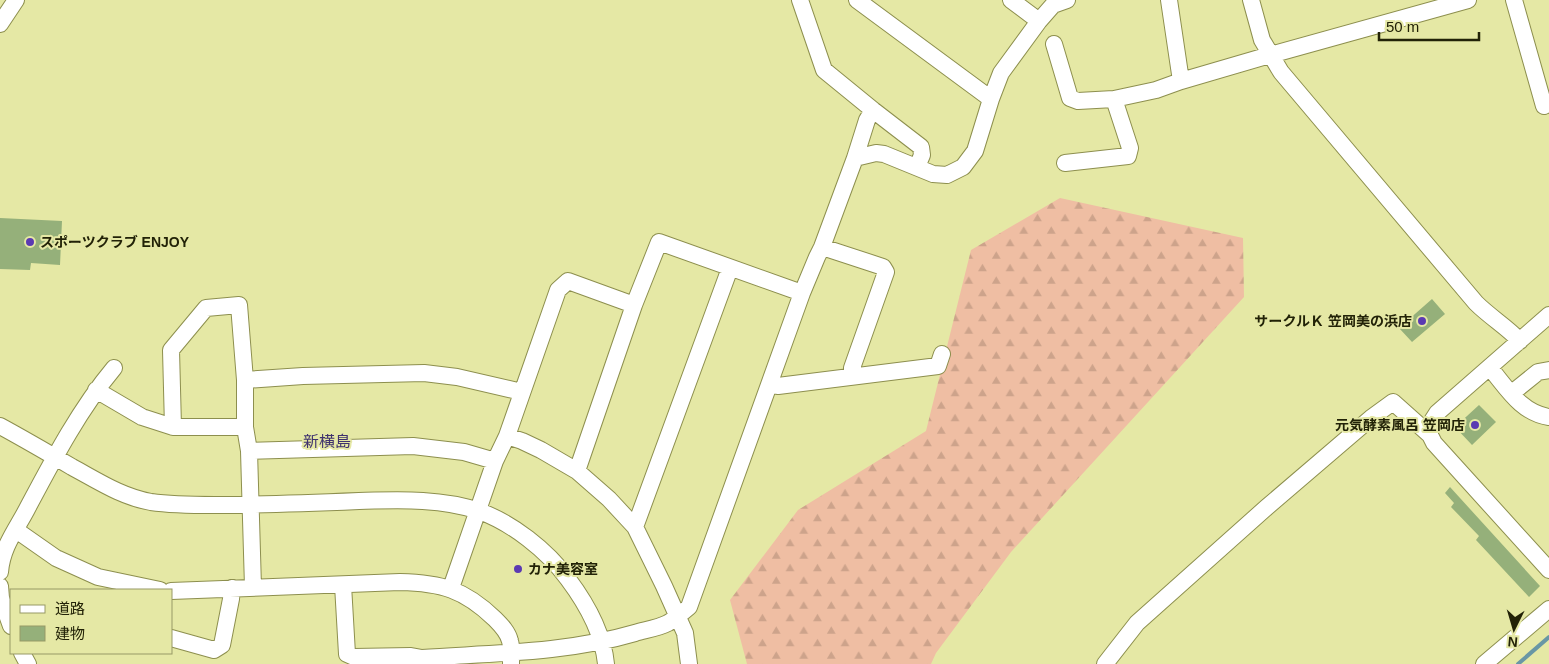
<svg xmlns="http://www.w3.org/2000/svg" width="1549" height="664" viewBox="0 0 1549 664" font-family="Arial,'Noto Sans JP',sans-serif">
<defs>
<pattern id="forest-firs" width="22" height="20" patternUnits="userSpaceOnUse" patternTransform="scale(1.25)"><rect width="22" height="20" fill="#efbea3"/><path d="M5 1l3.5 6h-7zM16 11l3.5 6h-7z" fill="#cda38b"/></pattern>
</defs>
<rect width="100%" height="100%" fill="#e5e8a5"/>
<path fill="url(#forest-firs)" d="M1060,198l183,40 1,59 -233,255 -75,101 -5,11h-184l-17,-64 68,-90 128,-79 45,-181z"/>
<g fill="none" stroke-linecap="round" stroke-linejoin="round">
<path stroke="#6997a5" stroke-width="4" d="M1518,664l31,-27"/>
</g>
<path fill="#95b07a" d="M0,218l62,3 -2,44 -29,-2 -1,7 -30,-1z
M1432,299l13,15 -33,28 -13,-14z
M1479,405l17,17 -24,23 -17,-18z
M1450,487l90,99 -11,11 -53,-57 3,-4 -28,-29 3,-4 -9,-10z"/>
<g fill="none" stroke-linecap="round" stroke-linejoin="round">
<defs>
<path id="minor" d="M800,0l24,70 49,40 -6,10 -12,38
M857,0l134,99
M1011,0l28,21
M1169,0l12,81
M1251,0l11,40 19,32 195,231c14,14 31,24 44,38
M1514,0l30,106 5,-2
M0,24l16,-24
M1054,44l16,54 8,3 36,-2 42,-9 25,-9 89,-26 198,-55
M873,110l48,37 1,8 -5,12
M1065,163l63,-7 2,-8 -16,-49
M822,247l61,20 3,5 -34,96v8
M1549,315l-112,98 -7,11v11l4,8 115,127
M1490,368c17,20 31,45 59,49
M245,380l58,-4 121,-3 33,4 65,15
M770,384l8,2 160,-20 4,-12
M96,390l46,27 31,10h72
M1512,393l26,-21 11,-2
M0,426c24,13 48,27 72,41 26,14 50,30 79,35 21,3 43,3 64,3 48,0 96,-2 144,-4 39,-1 82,-3 120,10 33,12 68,39 89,68 18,24 35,54 38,85
M173,427l-2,-77 35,-42 33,-3 6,75v47l4,24 4,136
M507,436l15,5 19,9 36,21 32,28 26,28 29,59 21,47 4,31
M249,451l164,-5 51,6 31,9
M577,471l57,-166 25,-63 143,51
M635,527l95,-259
M16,530l40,28 42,19 62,13
M0,572c2,-25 16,-42 27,-63 26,-49 52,-99 87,-141
M343,585l4,69 7,3 57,-1 11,2c71,-5 145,-5 213,-25 10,-3 23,-5 33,-10 8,-5 14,-10 21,-16l113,-314 15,-36 5,-10 33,-89 21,-5 8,1 49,20 14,1 16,-8 12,-16 16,-52 10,-26 38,-52 14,-16 14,-5
M0,586l1,12 10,28
M451,588l44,-127 12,-25 51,-146 10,-9 66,24
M171,591l229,-9c41,1 64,7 95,37 6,6 13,13 15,22 2,7 1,16 1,23
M171,638l43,12 8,-5 9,-46 1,-11
M22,653l6,11
M1105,664l32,-41 130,-116 104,-89 22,-16 37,33
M1484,664l65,-55"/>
</defs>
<use href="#minor" stroke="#8d8f4e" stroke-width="18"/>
<use href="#minor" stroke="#fff" stroke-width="16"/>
</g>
<g fill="#5b3ab2" stroke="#e5e8a5" stroke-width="2">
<circle cx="30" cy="242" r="5"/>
<circle cx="1422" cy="321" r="5"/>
<circle cx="1475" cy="425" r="5"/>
<circle cx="518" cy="569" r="5"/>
</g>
<g text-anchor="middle" stroke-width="4" stroke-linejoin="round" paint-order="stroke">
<g font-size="14" font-weight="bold" fill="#222207" stroke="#e5e8a5" text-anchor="start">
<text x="40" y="247">スポーツクラブ ENJOY</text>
<text x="1412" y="326" text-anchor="end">サークルＫ 笠岡美の浜店</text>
<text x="1465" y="430" text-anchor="end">元気酵素風呂 笠岡店</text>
<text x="528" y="574">カナ美容室</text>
</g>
<g font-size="16" fill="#3f326e" stroke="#e5e8a5">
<text x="327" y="447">新横島</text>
</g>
</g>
<rect x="10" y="589" width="162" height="65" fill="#e5e8a5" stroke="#979966"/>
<rect x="20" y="605" width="25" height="8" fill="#ffffff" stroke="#979966"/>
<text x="55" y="614" font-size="15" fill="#222207">道路</text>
<rect x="20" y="626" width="25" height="15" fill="#95b07a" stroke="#979966"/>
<text x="55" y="639" font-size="15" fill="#222207">建物</text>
<g transform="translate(1514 629) rotate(185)" stroke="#e5e8a5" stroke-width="4" paint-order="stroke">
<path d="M0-4L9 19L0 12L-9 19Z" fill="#222207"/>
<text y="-8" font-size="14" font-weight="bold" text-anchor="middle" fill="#222207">N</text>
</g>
<path d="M1379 32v8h100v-8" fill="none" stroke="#222207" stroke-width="2.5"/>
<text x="1386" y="32" font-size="15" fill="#222207" stroke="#e5e8a5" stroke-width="4" paint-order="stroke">50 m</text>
</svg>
